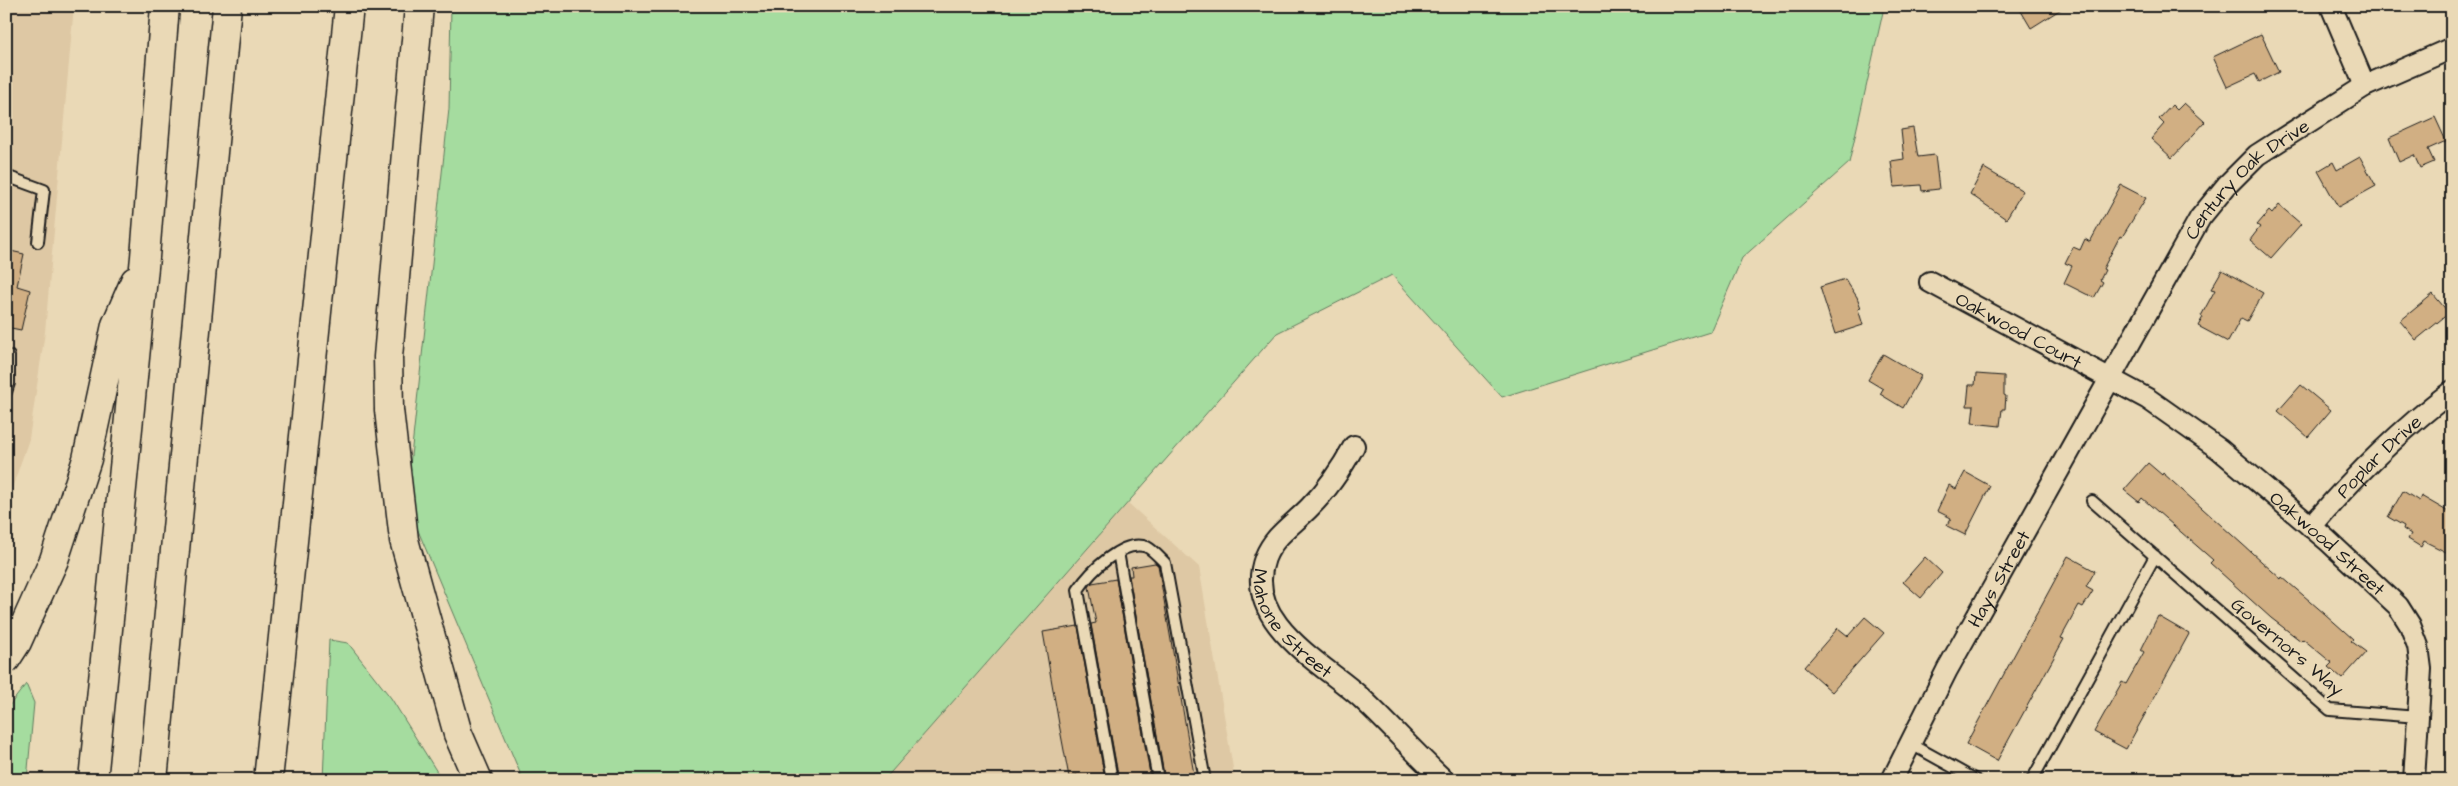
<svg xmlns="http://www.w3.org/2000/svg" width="2458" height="786" viewBox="0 0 2458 786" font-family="'Architects Daughter',sans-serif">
<rect width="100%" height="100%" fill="#ead9b6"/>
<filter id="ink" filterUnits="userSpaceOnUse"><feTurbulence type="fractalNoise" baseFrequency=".02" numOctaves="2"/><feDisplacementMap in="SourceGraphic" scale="10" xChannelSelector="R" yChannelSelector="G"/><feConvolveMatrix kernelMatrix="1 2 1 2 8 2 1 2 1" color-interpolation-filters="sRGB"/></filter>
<g filter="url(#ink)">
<path fill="#dec8a4" d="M6,6h68l-29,326 -16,107 -23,67z
M1128,503l71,64 36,213h-351z"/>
<path fill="#a5dc9f" stroke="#607c5e" d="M451,6h1430l2,6 -34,151 -107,95 -32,74 -208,65 -110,-122 -115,58 -393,447h-361l-117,-278 43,-393z
M329,640l19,3 43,55 51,82h-119z
M26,684l8,19 -7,77h-21v-70z"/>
<path fill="#d1af83" stroke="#1c1c1c" d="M2018,6h48l-35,22z
M2261,34l18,38 -20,10 -4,-8 -28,13 -14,-30z
M2184,103l21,19 -33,36 -21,-19 13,-15 -5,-5 13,-14 5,5z
M2435,117l11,24 -18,8 6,13 -14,6 -6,-13 -15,7 -10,-24z
M1913,128l5,29 17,-2 4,34 -17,2 -1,-6 -27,2 -3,-26 13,-2 -3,-29z
M2360,157l16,29 -38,21 -20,-36 15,-9 4,8z
M1984,168l39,23 -17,28 -36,-25z
M2121,185l25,13 -24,39 -2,-1 -17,33 2,1 -5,10 3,2 -9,16 -30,-15 8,-17 -7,-3 8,-16 7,3 5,-11 5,3z
M2279,205l22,19 -30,34 -21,-18 10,-13 -3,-2 12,-14 3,3z
M6,250l18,4 -7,32 13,4 -9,40 -15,-3z
M2222,270l41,23 -16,28 -6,-3 -13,24 -30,-16 5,-9 -2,-1 14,-26 -4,-1z
M1845,279l12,18 4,11 -3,1 5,16 -28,9 -15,-47z
M2433,294l16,19 -33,27 -16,-19z
M1883,354l38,22 -18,32 -23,-14 3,-5 -15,-9z
M1976,374l28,2v19l2,1 -1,13h-3l-2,17 -28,-3 2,-17h-7l2,-21h6z
M2301,385l30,25 -23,27 -30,-26z
M2148,463l14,12 1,-2 118,106 1,-2 43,37 28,25 -2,2 15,11 -24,27 -14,-12 4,-4 -29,-24 -2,2 -30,-23 -61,-55 3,-3 -71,-62 -3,4 -15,-12z
M1965,472l25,14 -25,49 -18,-9 4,-8 -14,-7 12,-26 7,4z
M2403,491l16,10 2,-5 31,18v41l-28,-14 -3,6 -13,-8 3,-5 -8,-5 1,-3 -16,-9z
M2068,556l27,15 -9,16 7,4 -10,16 -4,-2 -18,33 3,1 -67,122 -31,-17z
M1925,557l17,16 -21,25 -18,-16z
M1155,563l3,2 37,215h-30l-36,-204h3l-1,-9z
M1116,579l35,201h-32l-28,-156 5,-1 -7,-36 3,-4z
M2158,616l31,18 -63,115 -32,-17 28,-50 4,2 18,-32 -3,-2z
M1865,617l19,16 -52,59 -28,-25 34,-39 10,8z
M1078,626l27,154h-27l-1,-5 -8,2 -10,-53 -16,-92z"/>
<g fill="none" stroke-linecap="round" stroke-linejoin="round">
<defs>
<path id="lane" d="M6,176l38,14 -6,52
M6,356h3v27l-3,9
M2092,501l238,209 88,7
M1118,552l40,228
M1911,744l65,36
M1112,780l-34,-190c12,-18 45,-52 69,-43 6,3 13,11 18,16l40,217
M2032,780l123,-224"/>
<g id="street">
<path d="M2331,6l34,80"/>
<path id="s1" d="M1930,282l218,117 71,50 108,91 71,66 12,19 8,21 3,23 -7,111"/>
<path id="s2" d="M1354,446c-12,22 -26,43 -44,61 -16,17 -36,28 -45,51 -23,62 55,104 93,137 30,27 56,58 86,85"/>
<path id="s3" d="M2311,527c42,-50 88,-96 141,-136"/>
<path id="s4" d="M1892,780l55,-110 253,-452 27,-33 30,-30 108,-69 87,-38"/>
</g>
<path id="highway" d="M419,6l-31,351 1,53 15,130 54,194 20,46
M6,659l11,-17 37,-82 33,-101 29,-134 19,-44
M93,780l52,-523 20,-251
M153,780l74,-774
M268,780l81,-774"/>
</defs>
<use href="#lane" stroke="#1c1c1c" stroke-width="14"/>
<use href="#street" stroke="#1c1c1c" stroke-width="24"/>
<use href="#highway" stroke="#1c1c1c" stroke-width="31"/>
<use href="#lane" stroke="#ead9b6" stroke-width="10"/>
<use href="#street" stroke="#ead9b6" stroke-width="20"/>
<use href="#highway" stroke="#ead9b6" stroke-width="28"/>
</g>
</g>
<g text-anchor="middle" stroke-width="5" stroke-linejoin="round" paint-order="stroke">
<g font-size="19" fill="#1c1c1c" stroke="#ead9b6">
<text dy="7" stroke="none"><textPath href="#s4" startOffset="702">Century Oak Drive</textPath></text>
<text dy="7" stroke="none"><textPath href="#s1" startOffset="101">Oakwood Court</textPath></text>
<text dy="7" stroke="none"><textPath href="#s3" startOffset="98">Poplar Drive</textPath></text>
<text dy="7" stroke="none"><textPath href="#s1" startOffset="478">Oakwood Street</textPath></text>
<text dy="7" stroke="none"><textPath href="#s4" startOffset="228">Hays Street</textPath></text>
<text dy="7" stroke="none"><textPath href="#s2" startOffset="221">Mahone Street</textPath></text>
<text transform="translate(2288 646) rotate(40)" y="7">Governors Way</text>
</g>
</g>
<rect width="2458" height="786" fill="none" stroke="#ead9b6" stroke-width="25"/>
<rect x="12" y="12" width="2433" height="761" fill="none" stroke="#1c1c1c" stroke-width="2" filter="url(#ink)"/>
</svg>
